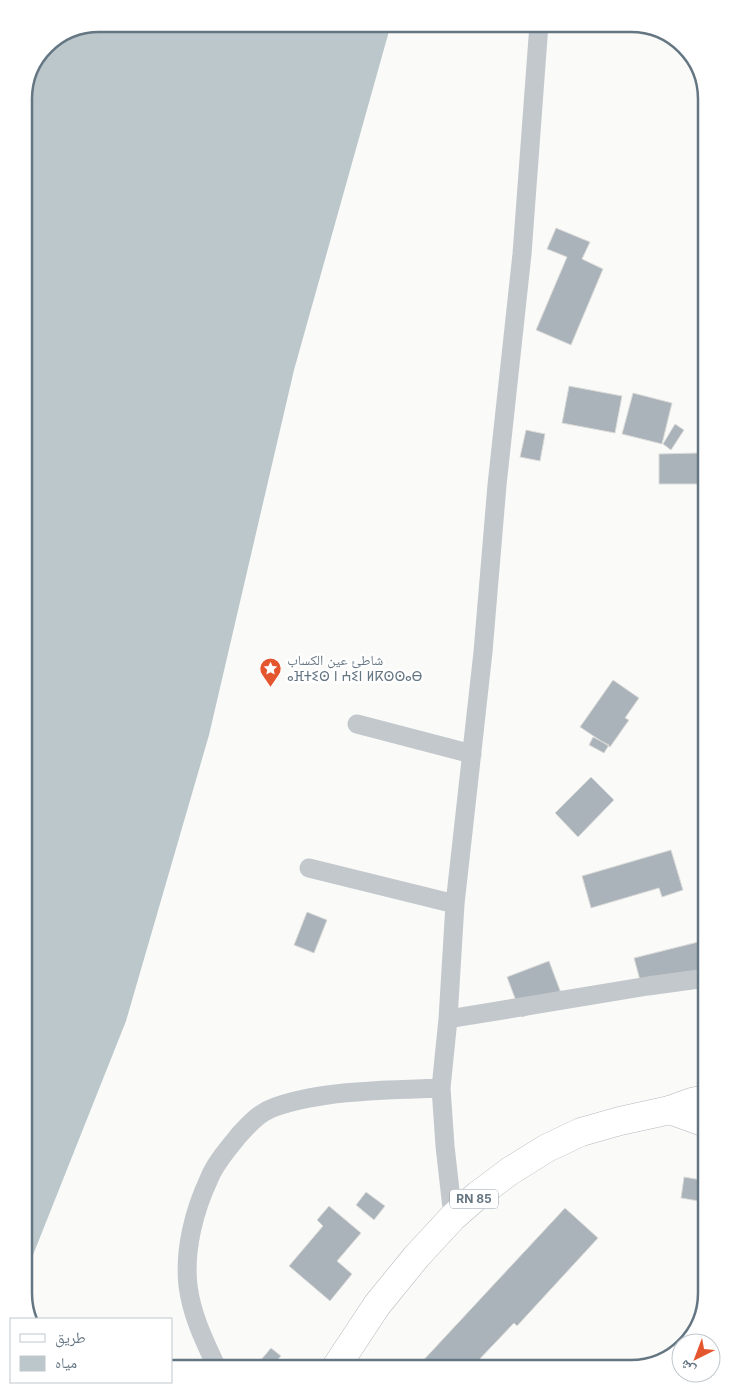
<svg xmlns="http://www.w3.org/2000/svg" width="731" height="1393" viewBox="0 0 731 1393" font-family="Inter,'Noto Naskh Arabic','Noto Sans Tifinagh',sans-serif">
<rect width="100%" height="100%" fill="#fafaf8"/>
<path fill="#bbc7cb" d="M99,24h292l-97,346 -85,365 -83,286 -97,244 -5,-1171 22,-48z"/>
<path fill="#aab3b9" stroke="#dcdcda" d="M556,228l34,14 -8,17 21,10 -32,76 -35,-15 31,-73 -20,-8z
M569,386l53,10 -7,37 -53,-10z
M633,393l39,10 -10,41 -40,-10z
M675,424l9,6 -13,20 -8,-6z
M526,430l19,4 -5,27 -20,-4z
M698,453v31h-39v-30z
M613,680l26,18 -14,20 4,2 -19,27 -30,-20z
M593,737l16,8 -5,8 -15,-8z
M591,777l23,23 -36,37 -23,-24z
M671,850l12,40 -21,7 -3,-9 -68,20 -9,-32z
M307,912l20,8 -13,33 -20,-8z
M706,940v40l-62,15 -10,-37z
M549,961l15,40 -42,16 -15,-40z
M684,1177l23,4 -2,21 -24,-4z
M366,1192l19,14 -11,14 -18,-15z
M329,1206l32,27 -24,28 15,13 -22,27 -41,-35 34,-40 -6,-6z
M565,1208l33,30 -81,88 -3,-3 -40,42 -56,1z
M271,1348l10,8 -10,11h-3l-8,-6z"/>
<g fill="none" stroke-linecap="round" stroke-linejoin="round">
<defs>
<path id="primary" d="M336,1367l41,-62 39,-48 37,-40 25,-22 32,-24 37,-23 34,-16 39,-11 50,-11"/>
<path id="trunk" d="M670,1110l36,13
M670,1110l22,-8 14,-3"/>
</defs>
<use href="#primary" stroke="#b5babe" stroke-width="29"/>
<use href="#trunk" stroke="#b4b9bd" stroke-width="29"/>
<path stroke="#c3c8cc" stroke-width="19" d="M357,724l115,30
M309,868l146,36
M448,1019l200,-33 58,-8
M453,1217l-8,-71 -4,-58 7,-69 7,-115 28,-252 14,-167 25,-231 17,-230
M217,1368c-13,-28 -25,-52 -29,-82 -4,-36 6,-75 21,-107 6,-16 20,-31 30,-44 10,-11 21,-23 36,-28 49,-17 113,-17 166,-19"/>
<use href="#primary" stroke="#fff" stroke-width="28"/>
<use href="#trunk" stroke="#fff" stroke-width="28"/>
</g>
<defs>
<symbol id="sight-pin" viewBox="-11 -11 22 30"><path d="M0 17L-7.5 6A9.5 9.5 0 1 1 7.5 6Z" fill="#e4572e" stroke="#fff"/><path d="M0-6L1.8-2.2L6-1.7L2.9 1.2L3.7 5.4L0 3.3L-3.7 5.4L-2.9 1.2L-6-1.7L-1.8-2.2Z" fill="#fff"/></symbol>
</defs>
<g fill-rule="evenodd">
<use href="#sight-pin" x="258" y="656" width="25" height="34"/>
</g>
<g text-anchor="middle" stroke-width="5" stroke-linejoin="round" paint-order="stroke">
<rect fill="#fff" stroke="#939fa8" stroke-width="1" x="450" y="1189.5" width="48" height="19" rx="4"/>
<g font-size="12" font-weight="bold" fill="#657683">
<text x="474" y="1203">RN 85</text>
</g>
<g font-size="14" fill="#657683" stroke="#fff" text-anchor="start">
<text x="287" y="665">شاطئ عين الكساب<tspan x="287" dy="16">ⴰⴼⵜⵉⵙ ⵏ ⵄⵉⵏ ⵍⴽⵙⵙⴰⴱ</tspan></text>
</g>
</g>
<path d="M0 0H731V1393H0ZM99 32H631A67 67 0 0 1 698 99V1293A67 67 0 0 1 631 1360H99A67 67 0 0 1 32 1293V99A67 67 0 0 1 99 32Z" fill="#fff" fill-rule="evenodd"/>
<path fill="none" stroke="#657683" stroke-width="2.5" d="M99 32H631A67 67 0 0 1 698 99V1293A67 67 0 0 1 631 1360H99A67 67 0 0 1 32 1293V99A67 67 0 0 1 99 32Z"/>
<rect x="10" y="1318" width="162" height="65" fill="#ffffff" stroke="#c1c8cd"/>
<rect x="20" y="1334" width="25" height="8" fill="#ffffff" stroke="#c1c8cd"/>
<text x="55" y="1343" font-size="15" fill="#657683">طريق</text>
<rect x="20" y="1356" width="25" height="15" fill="#bbc7cb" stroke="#c1c8cd"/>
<text x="55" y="1368" font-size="15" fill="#657683">مياه</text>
<g transform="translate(696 1358) rotate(222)"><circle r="24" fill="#ffffff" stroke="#c1c8cd"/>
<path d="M0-4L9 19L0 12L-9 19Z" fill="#e4572e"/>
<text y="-8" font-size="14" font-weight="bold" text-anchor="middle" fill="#657683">ش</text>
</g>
</svg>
